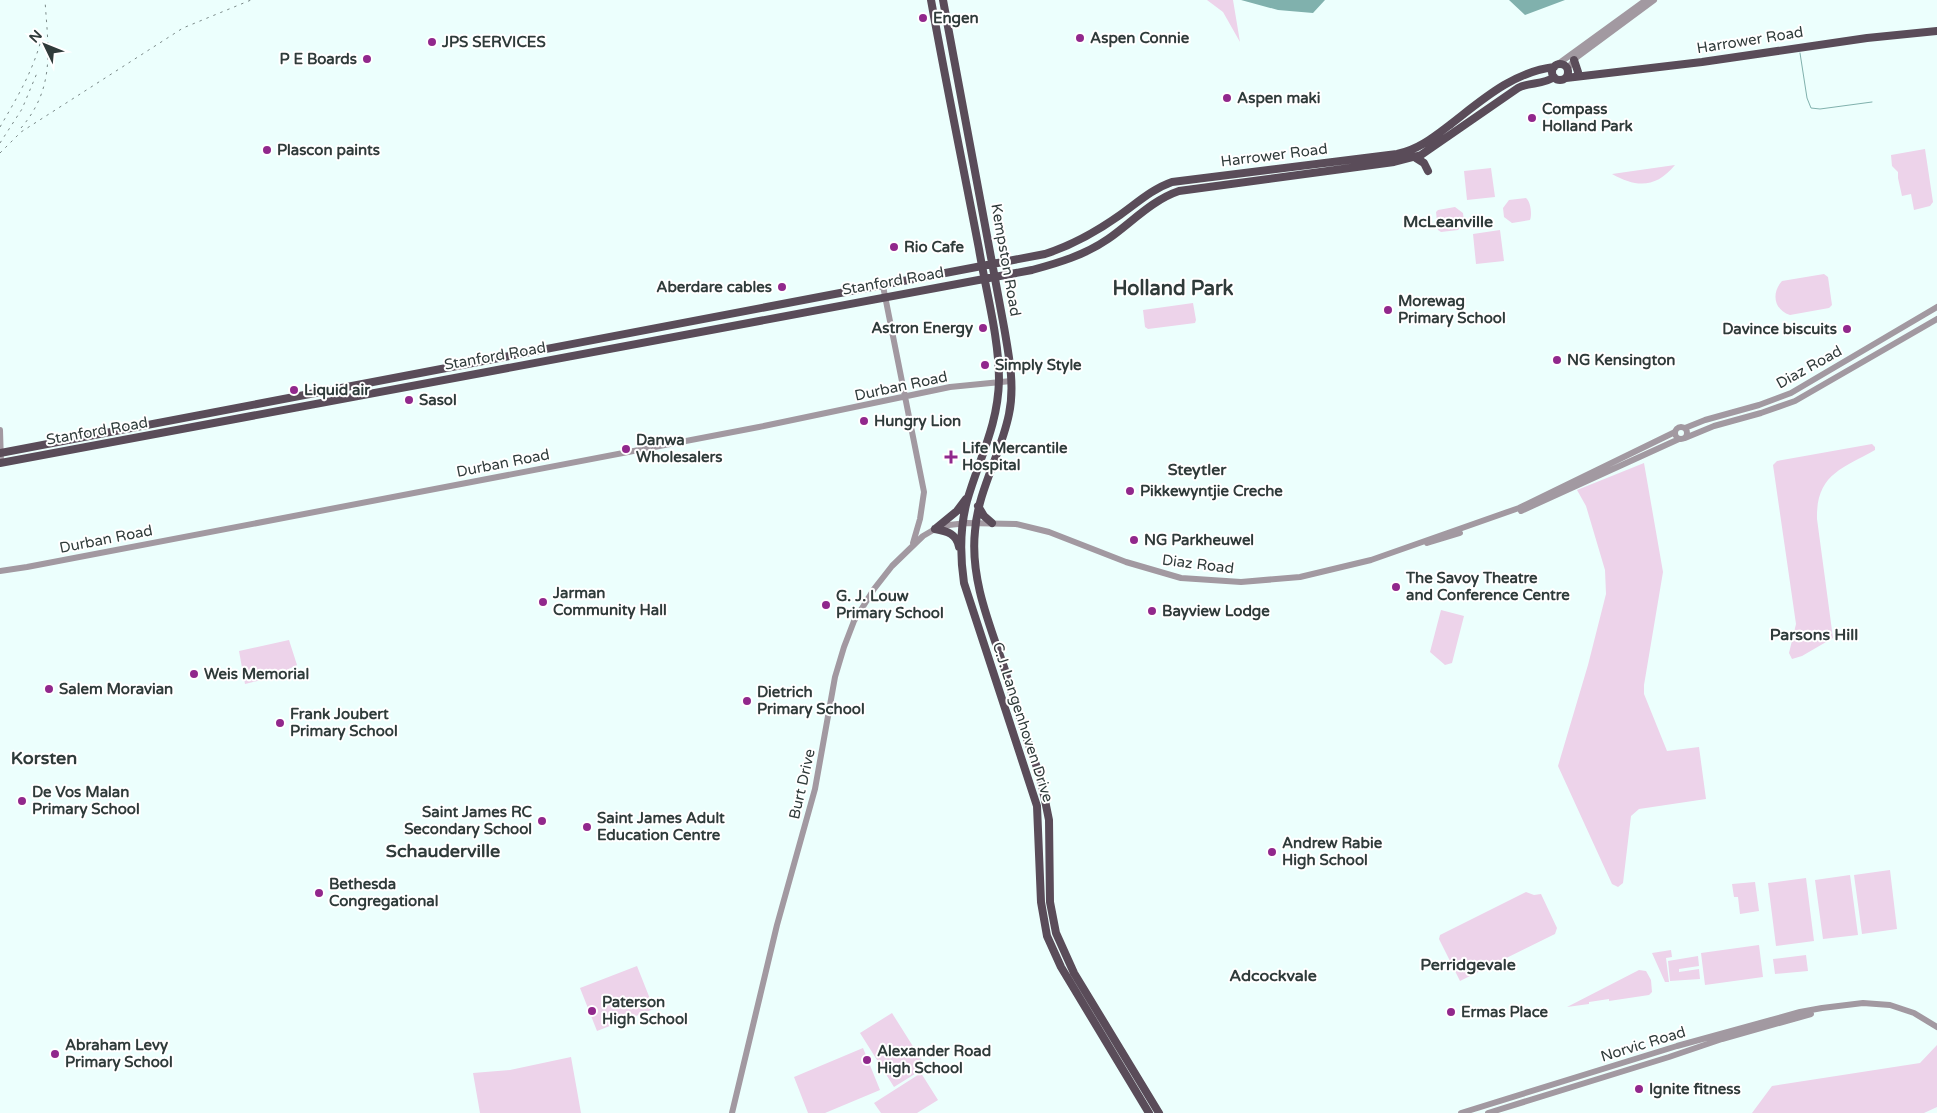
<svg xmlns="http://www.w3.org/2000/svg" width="1937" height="1113" viewBox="0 0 1937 1113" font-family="'Varela Round',sans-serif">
<rect width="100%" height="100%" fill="#ecfffd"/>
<path fill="#edd3ea" d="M1207,0h26l7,42 -17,-30z
M1925,149l8,53 -3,4 -16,4 -3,-16 -9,2 -4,-18v-6l-6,-6 -1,-11z
M1675,165c-19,23 -38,23 -63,9z
M1491,168l4,29 -28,3 -3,-29z
M1526,198c5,4 6,17 4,22l-18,3 -8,-6 -1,-9 6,-8z
M1455,207l8,6 1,9 -6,8 -17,2 -3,-2 -2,-18 2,-2z
M1500,230l4,31 -28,3 -3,-30z
M1824,274l4,3 4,28 -3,3 -39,7c-16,-5 -19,-22 -8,-34z
M1193,303l3,17 -1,3 -47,6 -3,-2 -2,-17z
M1872,444l3,3v3c-34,19 -59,25 -58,69l16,119 -31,18 -10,3 -3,-6 7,-29 -23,-159 4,-4z
M1644,463l19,109 -19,113v9l23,57 32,-4 7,52 -67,10 -8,7 -8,67 -5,4 -6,-3 -54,-118 30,-101 18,-71 -1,-24 -19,-64 -9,-16z
M1441,610l23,6 -12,47 -7,2 -15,-13z
M289,640l8,25 -27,13 -25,6 -6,-33z
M1890,870l7,59 -35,5 -8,-59z
M1850,875l8,60 -35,4 -8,-59z
M1806,878l8,63 -38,5 -8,-63z
M1755,882l4,29 -19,3 -2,-17h-4l-2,-13z
M1526,892l8,3 7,-1 16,34 -2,6 -95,47 -21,-42 1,-4z
M1759,945l4,32 -58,8 -4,-32z
M1671,950l1,7 -6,1 3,24h-4l-13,-29z
M1806,955l2,16 -33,3 -2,-15z
M1698,956l1,10 -20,3v3l20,-3 1,10 -30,2 -2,-20z
M637,966l17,43 -57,22 -17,-43z
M1639,970l7,1 5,9 1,12 -3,3 -40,6v-2l-20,3v2l-22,3z
M892,1013l34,54 -32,20 -34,-54z
M1937,1045v62l-13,6h-172l20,-27 148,-23z
M863,1048l17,42 -55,23h-17l-14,-36z
M571,1057l10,56h-101l-7,-40 37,-3z
M921,1073l17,27 -21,13h-36l-7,-10z"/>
<path fill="#80b1ad" d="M1241,0h84l-12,13 -35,-3z
M1509,0h56l-40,15z"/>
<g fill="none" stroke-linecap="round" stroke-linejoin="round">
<path stroke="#80b1ad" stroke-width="1" d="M1800,53l7,45 4,10 9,1 52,-7"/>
<path stroke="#a299a1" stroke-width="6" d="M1558,64l88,-64
M1568,68l9,-11 77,-57
M883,286l41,206 -4,27 -7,24
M1675 433a6 6 0 1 1 12 0a6 6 0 1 1-12 0Z
M1685,428l20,-8 54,-15 32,-12 146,-86
M0,430l1,33
M1685,438l29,-12 47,-13 34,-12 142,-82
M1521,511l158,-72
M1427,543l33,-10
M0,571l27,-4 732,-140 191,-40 61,-6
M732,1113l45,-188 38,-136 20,-112 9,-30 10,-26 20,-32 18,-23 31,-30 12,-7 14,-4 18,-2 49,1 33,8 77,30 55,16 60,4 59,-5 71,-17 148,-52 156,-76
M1461,1113l216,-67 123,-34 22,-4 41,-5 27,2 24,8 23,14
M1488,1113l181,-56 53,-18 89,-25"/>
<path stroke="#5a4c59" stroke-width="8" d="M931,0c15,83 32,166 48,249 7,43 20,88 20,131 -1,46 -20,79 -32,121 -7,26 -7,55 -3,82l73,223 4,96 6,34 14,31 88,146
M943,0l61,327c5,29 11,59 5,87 -8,40 -31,76 -34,117 -5,47 14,92 29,136 11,37 23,73 36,109l9,44 1,82 6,31 18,40 85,140
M1574,60l4,12
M1552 72a8 8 0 1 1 16 0a8 8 0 1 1-16 0Z
M1566,78l136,-16 165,-24 70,-7
M1416,158l8,5 4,8
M0,453l1045,-199c28,-9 51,-22 75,-39 17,-12 32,-26 52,-33l225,-28c21,-4 37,-17 54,-30 31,-24 62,-52 103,-57
M0,463l1032,-193c26,-7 53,-15 76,-31 23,-16 44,-39 71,-48l215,-29 27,-7 97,-67c11,-6 26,-3 36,-11
M978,506l6,10 8,7
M935,529l22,-18 9,-12
M935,529c12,2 22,5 24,18"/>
<path stroke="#7a8988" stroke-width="1" stroke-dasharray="2.5 5" stroke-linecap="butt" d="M0,127c18,-31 35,-59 43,-95
M21,128c35,-41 27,-79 24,-128
M0,143l22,-34 15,-36
M0,153l21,-21 162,-104 68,-28"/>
</g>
<g fill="#91288c" stroke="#fff" stroke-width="2">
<circle cx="923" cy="18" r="5"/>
<circle cx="1080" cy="38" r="5"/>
<circle cx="432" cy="42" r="5"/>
<circle cx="367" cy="59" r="5"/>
<circle cx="1227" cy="98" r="5"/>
<circle cx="1532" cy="118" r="5"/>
<circle cx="267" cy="150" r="5"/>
<circle cx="894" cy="247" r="5"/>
<circle cx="782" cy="287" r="5"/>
<circle cx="1388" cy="310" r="5"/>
<circle cx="983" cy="328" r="5"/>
<circle cx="1847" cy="329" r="5"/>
<circle cx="1557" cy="360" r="5"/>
<circle cx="985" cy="365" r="5"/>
<circle cx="294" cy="390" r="5"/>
<circle cx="409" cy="400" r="5"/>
<circle cx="864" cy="421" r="5"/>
<circle cx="626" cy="449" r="5"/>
<path d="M948.5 449.5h5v5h5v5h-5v5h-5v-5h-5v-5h5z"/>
<circle cx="1130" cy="491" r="5"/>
<circle cx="1134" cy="540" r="5"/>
<circle cx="1396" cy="587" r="5"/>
<circle cx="543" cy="602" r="5"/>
<circle cx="826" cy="605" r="5"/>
<circle cx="1152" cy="611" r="5"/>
<circle cx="194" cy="674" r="5"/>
<circle cx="49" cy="689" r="5"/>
<circle cx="747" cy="701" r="5"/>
<circle cx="280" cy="723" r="5"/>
<circle cx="22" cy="801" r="5"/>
<circle cx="542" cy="821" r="5"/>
<circle cx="587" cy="827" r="5"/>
<circle cx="1272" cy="852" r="5"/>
<circle cx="319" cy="893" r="5"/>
<circle cx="592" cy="1011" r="5"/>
<circle cx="1451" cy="1012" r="5"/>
<circle cx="55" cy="1054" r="5"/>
<circle cx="867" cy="1060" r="5"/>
<circle cx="1639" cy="1089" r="5"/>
</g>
<g text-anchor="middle" stroke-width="4" stroke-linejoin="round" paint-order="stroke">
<g font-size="15" font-weight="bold" fill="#2f3b3a" stroke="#fff" text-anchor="start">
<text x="933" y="23">Engen</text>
<text x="1090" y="43">Aspen Connie</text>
<text x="442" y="47">JPS SERVICES</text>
<text x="357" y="64" text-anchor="end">P E Boards</text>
<text x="1237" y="103">Aspen maki</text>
<text x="1542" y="114">Compass<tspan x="1542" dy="17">Holland Park</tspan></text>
<text x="277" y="155">Plascon paints</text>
<text x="904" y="252">Rio Cafe</text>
<text x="772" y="292" text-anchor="end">Aberdare cables</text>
<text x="1398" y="306">Morewag<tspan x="1398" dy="17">Primary School</tspan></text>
<text x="973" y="333" text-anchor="end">Astron Energy</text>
<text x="1837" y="334" text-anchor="end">Davince biscuits</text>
<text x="1567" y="365">NG Kensington</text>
<text x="995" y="370">Simply Style</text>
<text x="304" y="395">Liquid air</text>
<text x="419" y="405">Sasol</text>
<text x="874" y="426">Hungry Lion</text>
<text x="636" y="445">Danwa<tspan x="636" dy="17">Wholesalers</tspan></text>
<text x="962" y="453">Life Mercantile<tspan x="962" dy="17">Hospital</tspan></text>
<text x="1140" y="496">Pikkewyntjie Creche</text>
<text x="1144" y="545">NG Parkheuwel</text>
<text x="1406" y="583">The Savoy Theatre<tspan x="1406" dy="17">and Conference Centre</tspan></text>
<text x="553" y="598">Jarman<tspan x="553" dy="17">Community Hall</tspan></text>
<text x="836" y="601">G. J. Louw<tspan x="836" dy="17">Primary School</tspan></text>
<text x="1162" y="616">Bayview Lodge</text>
<text x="204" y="679">Weis Memorial</text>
<text x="59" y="694">Salem Moravian</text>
<text x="757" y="697">Dietrich<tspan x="757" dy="17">Primary School</tspan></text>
<text x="290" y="719">Frank Joubert<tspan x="290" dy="17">Primary School</tspan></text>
<text x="32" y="797">De Vos Malan<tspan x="32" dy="17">Primary School</tspan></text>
<text x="532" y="817" text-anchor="end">Saint James RC<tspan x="532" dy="17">Secondary School</tspan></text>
<text x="597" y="823">Saint James Adult<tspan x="597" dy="17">Education Centre</tspan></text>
<text x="1282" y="848">Andrew Rabie<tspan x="1282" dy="17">High School</tspan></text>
<text x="329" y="889">Bethesda<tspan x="329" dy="17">Congregational</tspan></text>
<text x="602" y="1007">Paterson<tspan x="602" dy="17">High School</tspan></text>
<text x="1461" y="1017">Ermas Place</text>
<text x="65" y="1050">Abraham Levy<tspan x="65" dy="17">Primary School</tspan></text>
<text x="877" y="1056">Alexander Road<tspan x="877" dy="17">High School</tspan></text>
<text x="1649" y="1094">Ignite fitness</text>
</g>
<g font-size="15" fill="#2f3b3a" stroke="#fff">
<text transform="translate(1750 40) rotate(-9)" y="5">Harrower Road</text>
<text transform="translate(1274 155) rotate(-7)" y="5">Harrower Road</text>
<text transform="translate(1006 260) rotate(80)" y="5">Kempston Road</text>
<text transform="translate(893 281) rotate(-10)" y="5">Stanford Road</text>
<text transform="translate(495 356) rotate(-10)" y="5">Stanford Road</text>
<text transform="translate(1809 367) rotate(-29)" y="5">Diaz Road</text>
<text transform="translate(901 386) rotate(-12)" y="5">Durban Road</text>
<text transform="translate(97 431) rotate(-10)" y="5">Stanford Road</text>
<text transform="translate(503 463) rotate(-11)" y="5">Durban Road</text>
<text transform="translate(106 539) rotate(-11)" y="5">Durban Road</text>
<text transform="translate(1198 564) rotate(7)" y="5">Diaz Road</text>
<text transform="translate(1023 722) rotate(72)" y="5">C.J. Langenhoven Drive</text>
<text transform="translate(802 784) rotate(-77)" y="5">Burt Drive</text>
<text transform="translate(1643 1044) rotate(-17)" y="5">Norvic Road</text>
</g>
<g font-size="16" font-weight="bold" fill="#2f3b3a" stroke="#fff">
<text x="1448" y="227">McLeanville</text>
<text x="1197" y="475">Steytler</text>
<text x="1814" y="640">Parsons Hill</text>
<text x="1468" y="970">Perridgevale</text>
<text x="1273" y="981">Adcockvale</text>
</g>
<g font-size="18" font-weight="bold" fill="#2f3b3a" stroke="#fff">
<text x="44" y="764">Korsten</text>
<text x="443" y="857">Schauderville</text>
</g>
<g font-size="20" font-weight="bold" fill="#2f3b3a" stroke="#fff">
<text x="1173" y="295">Holland Park</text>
</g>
</g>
<g transform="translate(45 45) rotate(313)" stroke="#ffffff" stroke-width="4" paint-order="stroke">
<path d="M0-4L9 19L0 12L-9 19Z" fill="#2f3b3a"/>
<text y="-8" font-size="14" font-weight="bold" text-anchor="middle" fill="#2f3b3a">N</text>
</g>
</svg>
